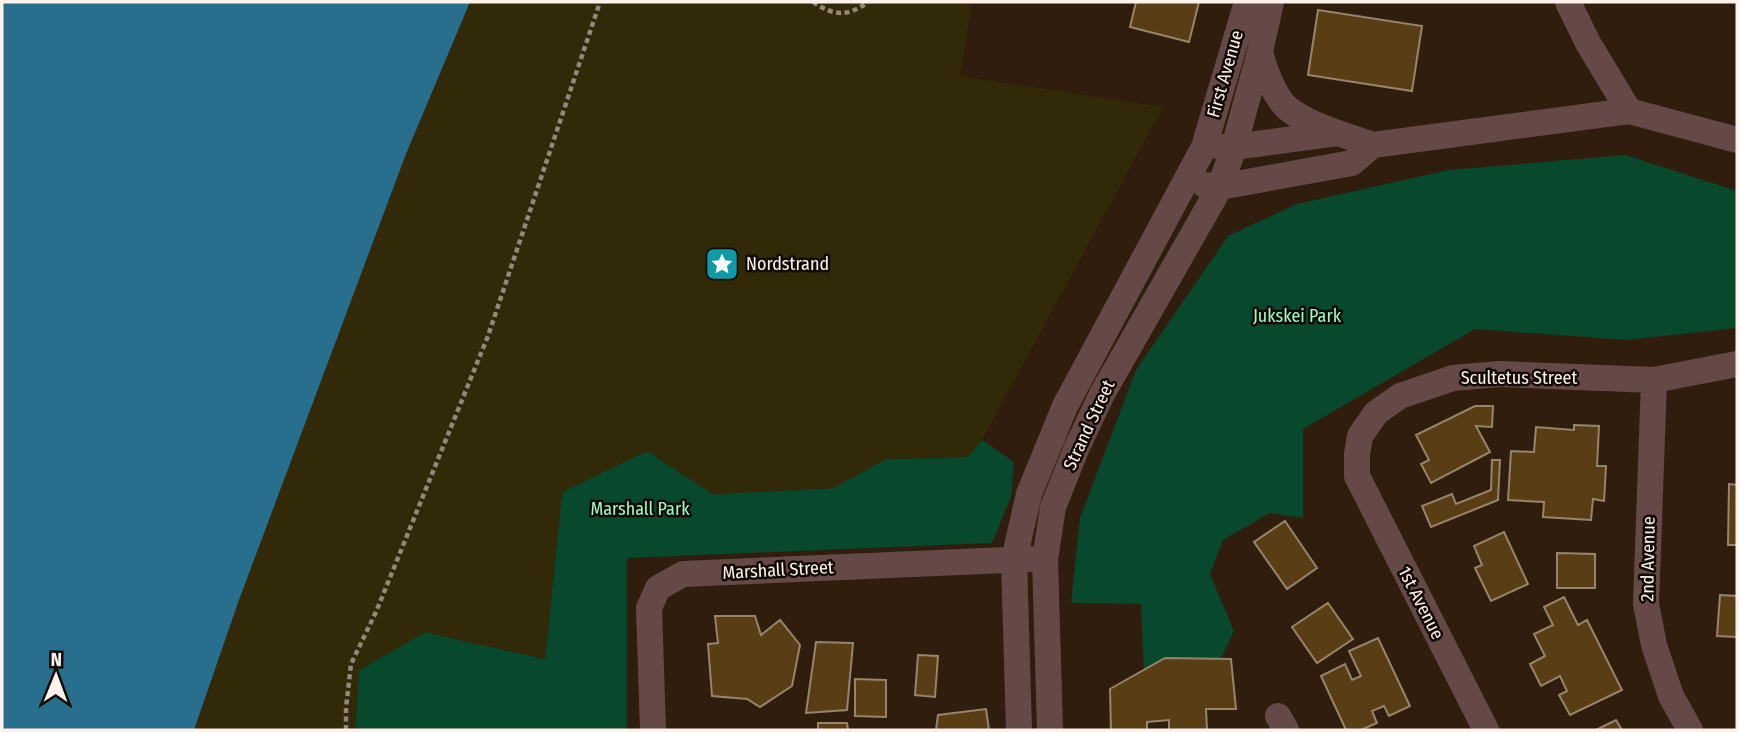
<svg xmlns="http://www.w3.org/2000/svg" width="1739" height="732" viewBox="0 0 1739 732" font-family="'Fira Sans Condensed',sans-serif">
<rect width="100%" height="100%" fill="#311d0e"/>
<path fill="#08482d" d="M1625,155l112,36v137l-110,12 -152,-11 -172,100v89l-33,-5 -47,27 -13,34 24,57 -14,29 -76,13 -3,-69 -70,-1 9,-85 56,-148 92,-134 69,-32 152,-34z
M982,440l32,22 -3,35 -19,46 -365,15v172h-272l4,-60 66,-38 120,27 17,-167 85,-41 66,43 120,-6 53,-29 81,-2z"/>
<path fill="#322908" d="M470,2h502l-12,74 203,31 -181,333 -15,17 -81,2 -53,29 -120,6 -66,-43 -85,41 -17,167 -120,-27 -66,38 -4,60h-161l45,-130 167,-446z"/>
<path fill="#286e8d" d="M2,2h468l-64,152 -167,446 -45,130h-192z"/>
<path fill="#593e15" stroke="#96846d" stroke-width="2" d="M1136,2h63l-10,40 -59,-15z
M1318,10l104,16 -10,65 -104,-16z
M1475,406h18l-1,21 -16,-1 14,26 -59,31 -10,-19 8,-4 -13,-25z
M1574,425l25,1 -2,40h9l-2,35 -11,-2 -2,21 -48,-3 1,-15 -36,-2 3,-49 23,1 2,-25 38,3z
M1492,460h8l-2,40 -67,27 -9,-21 30,-12 4,10 35,-14z
M1729,484l8,1v60h-9z
M1285,521l32,47 -30,21 -33,-47z
M1504,532l24,52 -37,17 -16,-33 7,-3 -8,-19z
M1557,553l38,1v34h-38z
M1720,595l17,1v41l-20,-1z
M1564,597l14,28 9,-5 35,70 -52,25 -11,-20 8,-4 -7,-15 -19,10 -11,-22 15,-8 -11,-22 19,-9 -9,-18z
M1328,603l25,36 -36,24 -25,-36z
M715,616h40l6,19 19,-15 20,25 -8,41 -32,21 -13,-8 -35,-3 -4,-52 10,-1z
M1378,638l32,68 -21,10 -5,-10 -12,5 5,12 -16,7h-15l-25,-54 24,-12 7,16 9,-4 -12,-25z
M816,642l37,1 -6,67 -41,3z
M918,655l20,1 -3,41 -20,-2z
M1165,658l66,1 5,50h-30l1,21h-38v-10l-22,2v8h-36l-1,-41z
M855,679l31,1v37l-31,-1z
M986,709l3,21h-53l2,-15z
M1616,720l6,10h-26z
M818,723h29l1,7h-30z"/>
<g fill="none" stroke-linecap="round" stroke-linejoin="round">
<path stroke="#96867b" stroke-width="4.5" stroke-dasharray="5 3.5" stroke-linecap="butt" d="M813,2c21,14 35,15 55,0
M346,730v-22l5,-44 25,-52 112,-276 112,-334"/>
<path stroke="#654947" stroke-width="26" d="M1568,2l20,41 41,68
M1260,52c4,16 14,44 27,56 15,12 33,19 51,25
M1220,147h14l104,-14 35,12 256,-34 108,29
M1205,185l15,2 132,-24 21,-18
M1654,380l-8,224 8,41 17,51 19,34
M1278,716l8,14
M653,730l-4,-122 9,-20 25,-14 347,-15
M1019,730l-5,-171 15,-65 36,-88 139,-259 43,-145
M1050,730l-5,-171 8,-52 24,-60 25,-53 118,-207 14,-40 26,-95 11,-50
M1486,730l-129,-254v-22l3,-18 16,-23 24,-17 53,-18 46,-4 155,6 83,-16"/>
</g>
<defs>
<symbol id="sight-square" viewBox="-11 -11 22 22"><rect x="-9" y="-9" width="18" height="18" rx="4" fill="#0f9aa8" stroke="#120a05"/><path d="M0-6L1.8-2.2L6-1.7L2.9 1.2L3.7 5.4L0 3.3L-3.7 5.4L-2.9 1.2L-6-1.7L-1.8-2.2Z" fill="#fff"/></symbol>
</defs>
<g fill-rule="evenodd">
<use href="#sight-square" x="703" y="245" width="38" height="38"/>
</g>
<g text-anchor="middle" stroke-width="5" stroke-linejoin="round" paint-order="stroke">
<g font-size="18" fill="#fef2eb" stroke="#120a05">
<text transform="translate(1225 74) rotate(-74)" y="6">First Avenue</text>
<text x="1519" y="384">Scultetus Street</text>
<text transform="translate(1089 425) rotate(-65)" y="6">Strand Street</text>
<text transform="translate(1648 559) rotate(-89)" y="6">2nd Avenue</text>
<text transform="translate(778 570) rotate(-3)" y="6">Marshall Street</text>
<text transform="translate(1421 603) rotate(63)" y="6">1st Avenue</text>
</g>
<g font-size="18" fill="#fef2eb" stroke="#120a05" text-anchor="start">
<text x="746" y="270">Nordstrand</text>
</g>
<g font-size="18" fill="#9dfbc8" stroke="#120a05">
<text x="1297" y="322">Jukskei Park</text>
<text x="640" y="515">Marshall Park</text>
</g>
</g>
<rect width="1739" height="732" fill="none" stroke="#fef2eb" stroke-width="7"/>
<g transform="translate(56 676) rotate(1)" stroke="#120a05" stroke-width="5" paint-order="stroke">
<path d="M0-5L12 26L0 18L-12 26Z" fill="#fef2eb"/>
<text y="-10" font-size="19" font-weight="bold" text-anchor="middle" fill="#fef2eb">N</text>
</g>
</svg>
